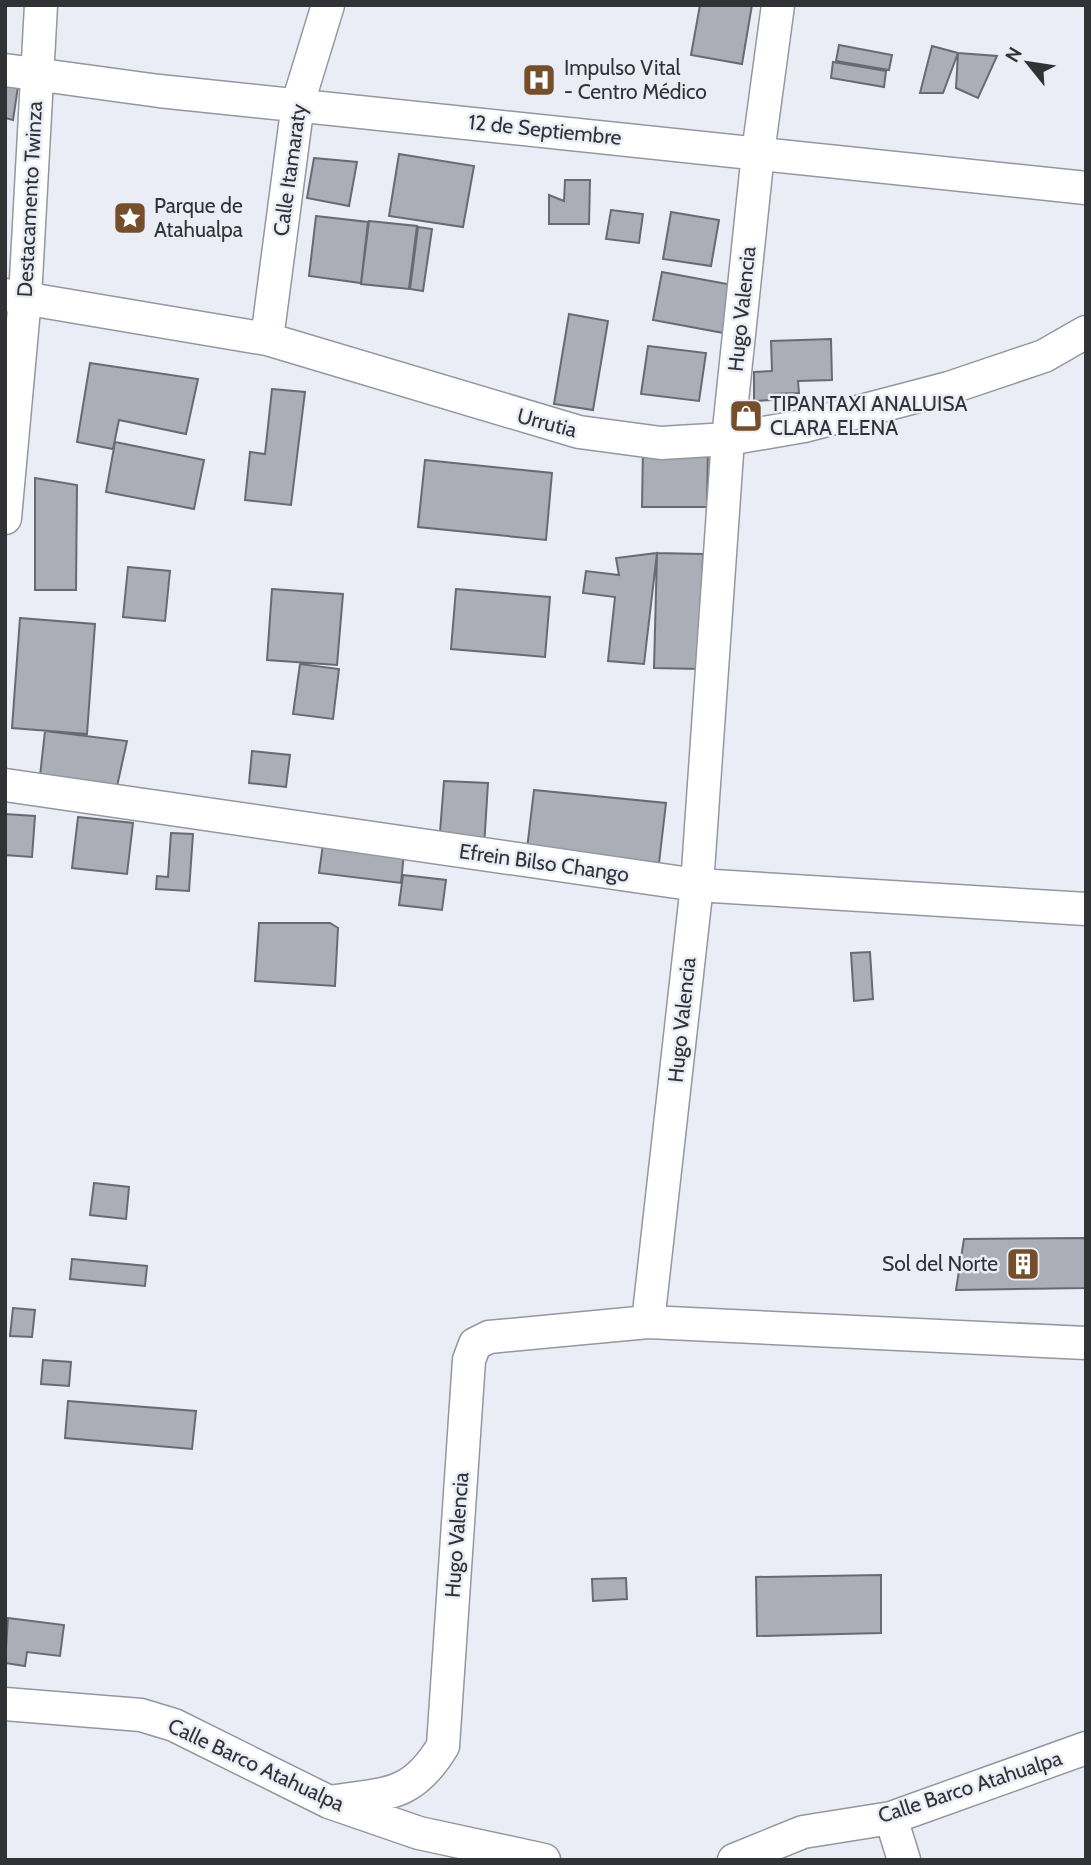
<svg xmlns="http://www.w3.org/2000/svg" width="1091" height="1865" viewBox="0 0 1091 1865" font-family="Cabin,sans-serif">
<rect width="100%" height="100%" fill="#eaedf6"/>
<path fill="#acaeb7" stroke="#686a73" stroke-width="2" d="M700,5h52l-10,59 -51,-9z
M839,45l53,10 -3,15 -53,-9z
M932,46l26,7 -15,40h-23z
M958,53l39,3 -19,42 -22,-10z
M833,62l53,9 -2,16 -53,-9z
M5,78l14,2 -6,40 -8,-2z
M399,154l75,12 -11,61 -74,-11z
M314,158l43,4 -8,44 -42,-8z
M565,180h25l-1,44h-40v-29l15,6z
M611,210l32,4 -4,29 -33,-4z
M671,212l48,8 -8,46 -48,-7z
M316,216l52,6 -7,61 -52,-7z
M369,221l48,5 -8,63 -48,-5z
M418,227l14,2 -9,62 -13,-2z
M662,272l76,14 -9,48 -76,-14z
M569,314l39,7 -15,89 -39,-6z
M831,339l1,41 -34,1 1,12 -27,1v6l-18,1v-29l18,-1 -1,-30z
M648,346l58,7 -7,48 -58,-7z
M90,363l108,16 -12,55 -67,-14 -6,29 -36,-7z
M272,389l33,3 -14,113 -46,-5 5,-48 15,2z
M115,442l89,18 -10,49 -88,-17z
M643,447h65l-1,60h-65z
M425,460l127,13 -6,67 -128,-13z
M35,478l42,7 -1,105h-41z
M657,553l46,1 -3,115 -46,-1z
M657,553l-13,111 -36,-3 7,-64 -32,-4 3,-22 33,4 -3,-17z
M128,567l42,4 -5,50 -42,-4z
M272,589l71,5 -6,71 -70,-5z
M456,589l94,8 -5,60 -94,-8z
M20,618l75,6 -8,110 -75,-6z
M300,664l39,5 -6,50 -40,-5z
M45,731l82,10 -11,50 -76,-15z
M252,751l38,4 -4,32 -37,-4z
M444,781l44,2 -4,64 -45,-2z
M534,790l132,13 -7,60 -132,-14z
M5,814l30,2 -3,41 -27,-2z
M78,817l55,6 -6,51 -55,-6z
M171,833l22,1 -4,57 -33,-2 1,-13 11,1z
M323,844l81,9 -3,30 -82,-10z
M403,875l43,5 -4,30 -43,-5z
M259,923h71l8,5 -3,58 -80,-5z
M870,952l3,47 -19,2 -3,-48z
M94,1183l35,4 -3,32 -36,-4z
M1086,1238v50l-130,2 8,-51z
M72,1259l75,7 -2,20 -75,-7z
M13,1308l22,2 -3,27 -22,-1z
M43,1360l28,2 -2,24 -28,-2z
M68,1401l128,10 -4,38 -127,-11z
M881,1575v58l-124,3 -1,-59z
M626,1578l1,21 -34,2 -1,-22z
M8,1618l56,7 -4,31 -33,-4 -2,14 -20,-3z"/>
<g fill="none" stroke-linecap="round" stroke-linejoin="round">
<defs>
<path id="minor" d="M5,70l154,21 927,97
M5,295l262,44 312,93 82,11 67,-4 76,-13 145,-38 95,-32 42,-24
M267,339l31,-236 30,-98
M5,518l20,-220 16,-293
M5,785l692,100 389,24
M648,1322l438,21
M5,1704l136,11 33,10 155,77 90,31 125,27
M329,1802c56,-9 82,-3 114,-56l26,-386 6,-16 14,-7 159,-15 49,-437 31,-446 30,-286 20,-148
M891,1818l13,42
M734,1860l69,-28 88,-14 195,-70"/>
</defs>
<use href="#minor" stroke="#94979f" stroke-width="35"/>
<use href="#minor" stroke="#fff" stroke-width="32"/>
</g>
<defs>
<symbol id="hospital-square" viewBox="-11 -11 22 22"><rect x="-9" y="-9" width="18" height="18" rx="4" fill="#754f2c" stroke="#eaedf6"/><path d="M-5-5h3v3.5h4V-5h3V5h-3V1.5h-4V5h-3Z" fill="#fff"/></symbol>
<symbol id="sight-square" viewBox="-11 -11 22 22"><rect x="-9" y="-9" width="18" height="18" rx="4" fill="#754f2c" stroke="#eaedf6"/><path d="M0-6L1.8-2.2L6-1.7L2.9 1.2L3.7 5.4L0 3.3L-3.7 5.4L-2.9 1.2L-6-1.7L-1.8-2.2Z" fill="#fff"/></symbol>
<symbol id="shop-square" viewBox="-11 -11 22 22"><rect x="-9" y="-9" width="18" height="18" rx="4" fill="#754f2c" stroke="#eaedf6"/><path d="M-5-2.5h2.3a2.7 3.5 0 0 1 5.4 0H5L5.5 6h-11ZM-1.5-2.5h3a1.5 2.3 0 0 0-3 0Z" fill="#fff"/></symbol>
<symbol id="building-square" viewBox="-11 -11 22 22"><rect x="-9" y="-9" width="18" height="18" rx="4" fill="#754f2c" stroke="#eaedf6"/><path d="M-4-6H4V6H1V3H-1V6H-4ZM-2.5-4.3h1.7v1.8h-1.7ZM.8-4.3h1.7v1.8H.8ZM-2.5-1h1.7V.8h-1.7ZM.8-1h1.7V.8H.8Z" fill="#fff"/></symbol>
</defs>
<g fill-rule="evenodd">
<use href="#hospital-square" x="520" y="61" width="38" height="38"/>
<use href="#sight-square" x="111" y="199" width="38" height="38"/>
<use href="#shop-square" x="727" y="397" width="38" height="38"/>
<use href="#building-square" x="1004" y="1245" width="38" height="38"/>
</g>
<g text-anchor="middle" stroke-width="5" stroke-linejoin="round" paint-order="stroke">
<g font-size="21" fill="#303235" stroke="#eaedf6" text-anchor="start">
<text x="564" y="75">Impulso Vital<tspan x="564" dy="24">- Centro Médico</tspan></text>
<text x="154" y="213">Parque de<tspan x="154" dy="24">Atahualpa</tspan></text>
<text x="770" y="411">TIPANTAXI ANALUISA<tspan x="770" dy="24">CLARA ELENA</tspan></text>
<text x="998" y="1271" text-anchor="end">Sol del Norte</text>
</g>
<g font-size="21" fill="#303235" stroke="#eaedf6">
<text transform="translate(545 130) rotate(6)" y="7">12 de Septiembre</text>
<text transform="translate(290 170) rotate(-82)" y="7">Calle Itamaraty</text>
<text transform="translate(30 199) rotate(-87)" y="7">Destacamento Twinza</text>
<text transform="translate(742 309) rotate(-84)" y="7">Hugo Valencia</text>
<text transform="translate(547 423) rotate(15)" y="7">Urrutia</text>
<text transform="translate(544 863) rotate(8)" y="7">Efrein Bilso Chango</text>
<text transform="translate(682 1020) rotate(-84)" y="7">Hugo Valencia</text>
<text transform="translate(457 1535) rotate(-86)" y="7">Hugo Valencia</text>
<text transform="translate(256 1765) rotate(25)" y="7">Calle Barco Atahualpa</text>
<text transform="translate(970 1787) rotate(-18)" y="7">Calle Barco Atahualpa</text>
</g>
</g>
<rect width="1091" height="1865" fill="none" stroke="#303235" stroke-width="14"/>
<g transform="translate(1028 63) rotate(300)" stroke="#eaedf6" stroke-width="5" paint-order="stroke">
<path d="M0-5L12 26L0 18L-12 26Z" fill="#303235"/>
<text y="-10" font-size="19" font-weight="bold" text-anchor="middle" fill="#303235">N</text>
</g>
</svg>
